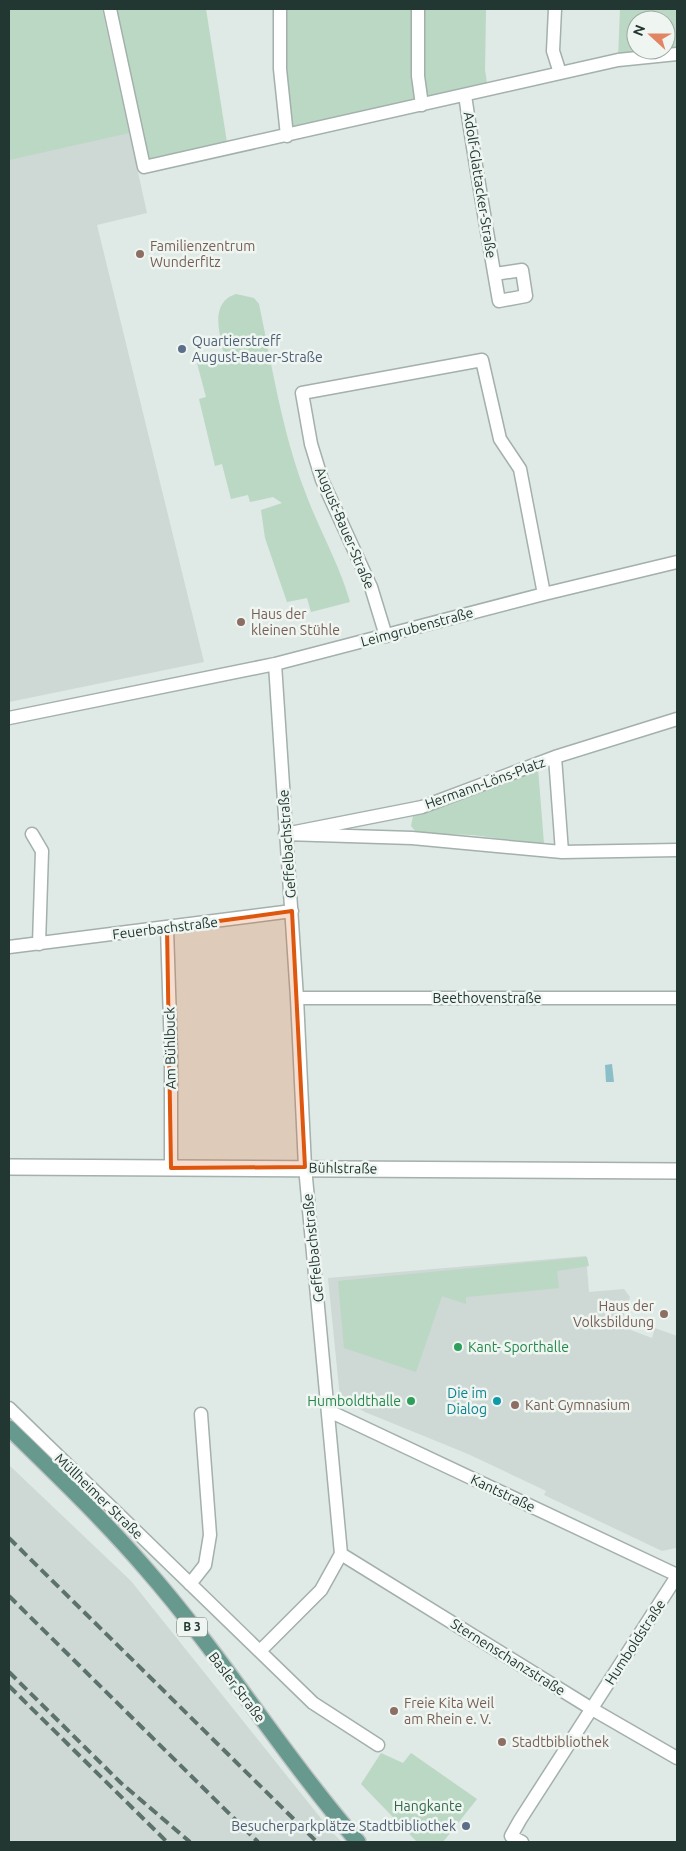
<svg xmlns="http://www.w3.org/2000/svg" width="686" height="1851" viewBox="0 0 686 1851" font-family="Ubuntu,sans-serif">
<rect width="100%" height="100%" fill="#dfe9e5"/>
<path fill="#ced8d4" d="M9,9h93l45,204 -50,12 107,437 -195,40z
M586,1256l3,36 35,-3 6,8 -10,29 32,12 3,-10 22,8 -1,212 -14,3 -118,-56 2,-4 -6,-3 -72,-34 -103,-42 -25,-14 -12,-120z
M9,1465l122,116 200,250 11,11h-333z"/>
<path fill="#bad8c3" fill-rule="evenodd" d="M9,9h93l27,124 -120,27z
M110,9h96l22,140 -84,18z
M280,9h206l-1,61 3,20 -201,46z
M620,9h57v45l-59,6zM636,20h30v30h-30z
M236,294l18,4 5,6c13,62 23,126 45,185 14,39 35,74 46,113l-39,10 -4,-14 -20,4 -22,-64 -4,-28 21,-7 -9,-6 -23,5 -2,-7 -17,4 -9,-35 -7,2 -16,-67 7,-2 -9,-34 27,-6c-3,-21 -16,-54 12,-63z
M538,768l6,76 -72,-9 -55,-2 -6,-7 2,-10 94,-34z
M587,1257l2,9 -32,5 2,17 -93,9v7l-24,-8 -26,76 -72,-24 -6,-67z
M381,1753l22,10 8,-10 66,46 -34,43h-26l-56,-58z"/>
<path fill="#8cbec8" d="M612,1064l2,18h-8l-1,-17z"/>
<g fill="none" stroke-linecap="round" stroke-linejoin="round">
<defs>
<path id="minor" d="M110,9l34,158 474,-107 59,-6
M280,9v60l7,67
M418,9v67l4,29
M555,9l-2,42 7,22
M465,95c10,69 22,137 34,206l27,-5 -4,-26 -27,4
M386,636l-15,-49 -49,-107 -11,-36 -9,-51 180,-33 18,79 20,30 24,125
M9,718l266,-54 269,-70 133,-32
M555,757l7,95 -150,-14 -127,-4 137,-27z
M555,757l122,-38
M32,834l10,17 -3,93
M562,852l115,-2
M167,928l4,124v116
M9,947l283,-36
M297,998h380
M9,1408l304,295 65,42
M329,1411l348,164
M341,1554l251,155 85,49
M190,1584l15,-19 5,-30 -9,-121
M260,1651l61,-61 20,-36 -36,-387 -8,-169 -22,-334
M522,1842l-11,-6 9,-16 157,-244"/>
<path id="tertiary" d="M9,1167l668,4"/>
<path id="primary" d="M9,1428c47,46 94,91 137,141 76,87 137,186 212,273"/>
</defs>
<use href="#minor" stroke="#a3b0ac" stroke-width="15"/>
<use href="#tertiary" stroke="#a3b0ac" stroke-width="18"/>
<use href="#primary" stroke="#bdc3c2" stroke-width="18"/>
<use href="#minor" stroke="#fff" stroke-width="12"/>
<use href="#tertiary" stroke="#fff" stroke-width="15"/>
<use href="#primary" stroke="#68998e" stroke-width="15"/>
<path stroke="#5c726d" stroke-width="4" stroke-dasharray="10 5" stroke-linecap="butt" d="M9,1538l308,304
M9,1596l249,246
M9,1672l112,111 69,59
M9,1686l158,156"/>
</g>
<path fill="#de570e" fill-opacity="0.2" stroke="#de570e" stroke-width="4" stroke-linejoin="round" d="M292,911l13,256 -134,1 -4,-240z"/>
<g fill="#8d6e63" stroke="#eff6f2" stroke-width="2">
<circle cx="140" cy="254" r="5"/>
<circle cx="241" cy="622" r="5"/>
<circle cx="664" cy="1314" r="5"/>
<circle cx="515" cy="1405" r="5"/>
<circle cx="394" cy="1711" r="5"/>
<circle cx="502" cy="1742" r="5"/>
</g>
<g fill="#5c6f8a" stroke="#eff6f2" stroke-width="2">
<circle cx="182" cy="349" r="5"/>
<circle cx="466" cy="1826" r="5"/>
</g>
<g fill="#2e9e5b" stroke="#eff6f2" stroke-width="2">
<circle cx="458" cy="1347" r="5"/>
<circle cx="411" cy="1401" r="5"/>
</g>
<circle fill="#0f9aa8" stroke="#eff6f2" stroke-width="2" cx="497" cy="1401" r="5"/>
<g text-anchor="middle" stroke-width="5" stroke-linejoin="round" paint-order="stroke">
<rect fill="#eff6f2" stroke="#60706c" stroke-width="1" x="177" y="1617.5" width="30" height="19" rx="4"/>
<g font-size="12" font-weight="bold" fill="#223732">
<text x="192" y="1631">B 3</text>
</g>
<g font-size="14" fill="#223732" stroke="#eff6f2">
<text transform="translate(480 185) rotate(81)" y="5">Adolf-Glattacker-Straße</text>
<text transform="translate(345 528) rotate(67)" y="5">August-Bauer-Straße</text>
<text transform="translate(417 627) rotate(-15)" y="5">Leimgrubenstraße</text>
<text transform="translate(485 783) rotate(-20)" y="5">Hermann-Löns-Platz</text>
<text transform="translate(287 844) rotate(-94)" y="5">Geffelbachstraße</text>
<text transform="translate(165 928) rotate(-7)" y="5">Feuerbachstraße</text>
<text x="487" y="1003">Beethovenstraße</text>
<text transform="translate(170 1048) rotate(-91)" y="5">Am Bühlbuck</text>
<text transform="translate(343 1168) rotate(1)" y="5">Bühlstraße</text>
<text transform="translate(313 1248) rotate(-96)" y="5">Geffelbachstraße</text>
<text transform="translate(503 1493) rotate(25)" y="5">Kantstraße</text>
<text transform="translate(99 1496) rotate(44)" y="5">Müllheimer Straße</text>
<text transform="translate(635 1642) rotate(-57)" y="5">Humboldstraße</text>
<text transform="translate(508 1657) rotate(32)" y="5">Sternenschanzstraße</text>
<text transform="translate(237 1687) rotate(53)" y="5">Basler Straße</text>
</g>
<g font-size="14" fill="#785e54" stroke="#eff6f2" text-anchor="start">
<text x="150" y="251">Familienzentrum<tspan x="150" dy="16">Wunderfitz</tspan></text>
<text x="251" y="619">Haus der<tspan x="251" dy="16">kleinen Stühle</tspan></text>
<text x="654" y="1311" text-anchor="end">Haus der<tspan x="654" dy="16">Volksbildung</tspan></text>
<text x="525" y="1410">Kant Gymnasium</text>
<text x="404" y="1708">Freie Kita Weil<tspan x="404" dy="16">am Rhein e. V.</tspan></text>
<text x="512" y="1747">Stadtbibliothek</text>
</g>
<g font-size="14" fill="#4e5e75" stroke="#eff6f2" text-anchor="start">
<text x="192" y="346">Quartierstreff<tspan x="192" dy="16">August-Bauer-Straße</tspan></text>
<text x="456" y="1831" text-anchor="end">Besucherparkplätze Stadtbibliothek</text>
</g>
<g font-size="14" fill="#27864d" stroke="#eff6f2" text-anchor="start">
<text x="468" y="1352">Kant- Sporthalle</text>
<text x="401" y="1406" text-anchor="end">Humboldthalle</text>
</g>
<g font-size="14" fill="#0d838f" stroke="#eff6f2" text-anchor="end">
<text x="487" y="1398">Die im<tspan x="487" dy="16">Dialog</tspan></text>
</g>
<g font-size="14" fill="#316948" stroke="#eff6f2">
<text x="428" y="1811">Hangkante</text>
</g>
</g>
<rect width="686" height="1851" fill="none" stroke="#223732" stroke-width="20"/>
<g transform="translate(651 35) rotate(291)"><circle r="24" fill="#eff6f2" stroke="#9daaa5"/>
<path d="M0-4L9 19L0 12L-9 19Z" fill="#e28563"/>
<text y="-8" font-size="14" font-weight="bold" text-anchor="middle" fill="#223732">N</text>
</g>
</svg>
